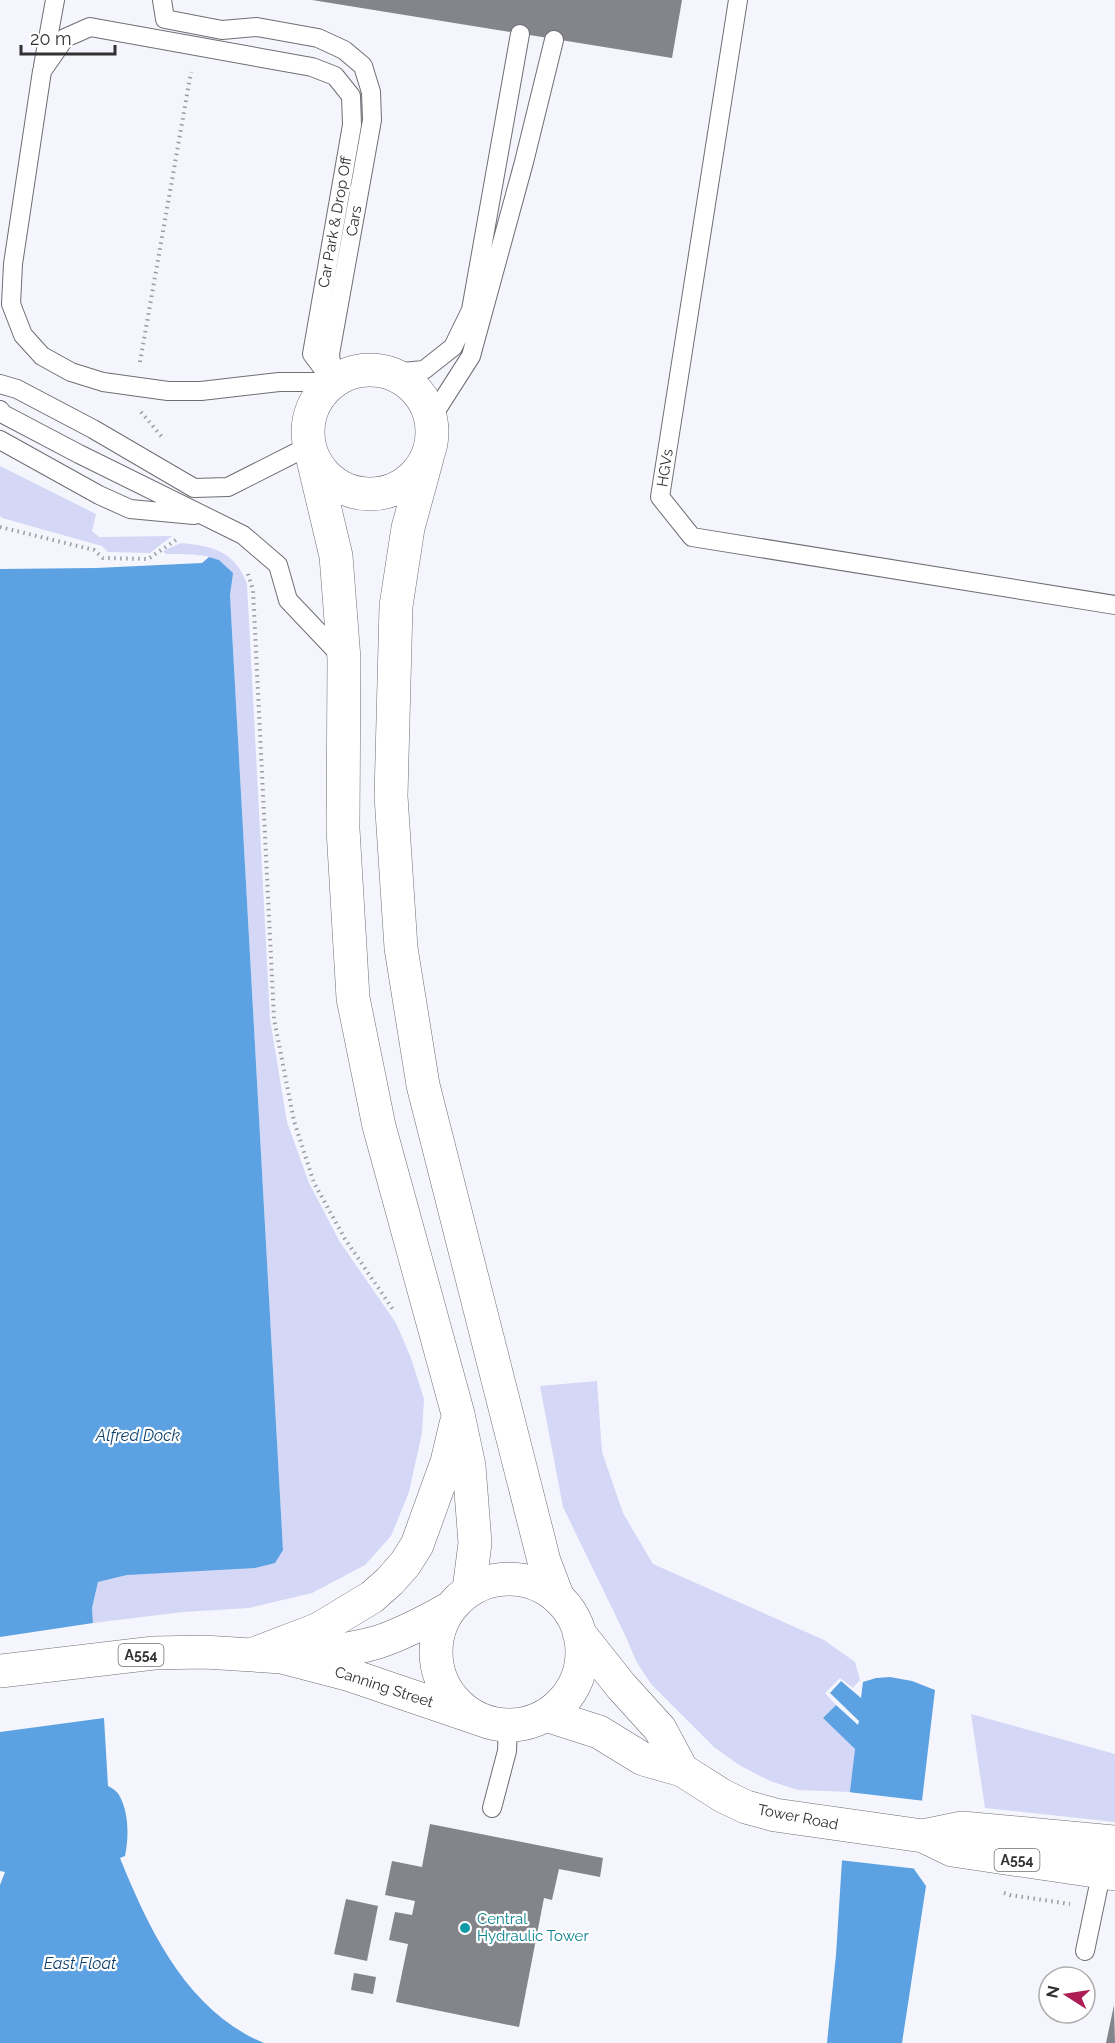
<svg xmlns="http://www.w3.org/2000/svg" width="1115" height="2043" viewBox="0 0 1115 2043" font-family="Raleway,sans-serif">
<rect width="100%" height="100%" fill="#f5f6fd"/>
<path fill="#d4d7f6" d="M0,466l96,48 -4,17 7,6 73,-1 -22,17 -42,-1 -6,-6 -100,-28 -2,-2z
M181,543c31,3 54,8 66,41l23,435 17,103 22,61 31,59 56,81 15,35 13,41 -2,34 -13,59 -18,44 -26,29 -53,28 -63,15 -66,4 -90,11 -1,-15 6,-26 29,-7 156,-25 -53,-956c8,-44 -33,-39 -64,-40l-3,-3z
M597,1381l5,71 21,61 30,51 171,76 31,22 5,18 -7,8 -13,-10 -15,15 11,12 -13,13 32,31 -4,43 -53,-2 -28,-9 -31,-16 -25,-18 -63,-63 -15,-23 -10,-24 -63,-130 -23,-121z
M971,1714l144,40v68l-130,-14z"/>
<path fill="#5ca1e2" d="M209,557l10,3 14,13 -3,22 53,955 -8,13 -20,5 -128,7 -29,7 -6,26 1,15 -93,14v-1068l96,-1 106,-5z
M890,1677l22,4 23,9 -21,179 12,17 -24,157h-75l9,-88 6,-95 13,-111 -32,-31 13,-13 22,20 1,-4 -29,-28 11,-12 20,17 2,-16 13,-4z
M104,1718l4,68c4,2 9,5 11,9 10,17 10,42 6,61l-5,2c29,72 68,154 144,185h-264v-158l5,-13 -5,-1v-139z"/>
<path fill="#f5f6fd" d="M848,1792l77,9 -7,68 -79,-9z"/>
<path fill="#84858b" d="M312,0h370l-10,58z
M430,1824l173,34 -3,19 -41,-8 -7,31 -8,-2 -25,129 -123,-25 12,-58 -19,-4 6,-28 17,3 3,-14 -30,-6 7,-34 30,6z
M346,1899l32,7 -11,55 -33,-7z
M354,1973l22,4 -3,17 -22,-4z
M1114,2005l1,38h-9z"/>
<g fill="none" stroke-linecap="round" stroke-linejoin="round">
<defs>
<path id="service" d="M162,0l3,19 57,11 35,-3 61,11 26,12 19,16 8,26 1,28 -42,234 3,26
M738,0l-78,497 32,40 423,68
M90,27l222,40 23,9 16,20 1,29 -40,229 21,28h-54l-78,9h-33l-65,-9 -32,-10 -29,-16 -19,-21 -12,-31 2,-40 29,-193 23,-33z
M43,66l12,-66
M391,373l33,-3 29,-23 18,-37 49,-276
M0,384l17,5 76,40 101,59 34,-1 81,-41
M0,410l3,4 76,40 164,81 35,30 10,35 55,58
M432,417l39,-61 53,-194 30,-122
M0,440l99,55 31,14 64,6
M492,1808l15,-57 1,-26
M1085,1951l18,-86"/>
<path id="minor" d="M308 432a62 62 0 1 1 124 0a62 62 0 1 1-124 0Z
M312,455l24,101 8,103 -1,170 10,169 26,128 79,288 11,52 6,77 -6,47
M427,458l-19,70 -12,78 -5,190 10,152 22,137 121,476 14,37
M254,1654l65,-25 53,-32 18,-16 15,-17 12,-19 30,-83 9,-38"/>
<path id="trunk" d="M436 1652a73 73 0 1 1 146 0a73 73 0 1 1-146 0Z
M579,1633l42,53 39,43 22,41
M299,1655c26,-3 53,-5 79,-13 25,-8 49,-21 72,-34
M0,1671l154,-18 50,-1 78,5 65,17 138,47
M546,1715l53,17 44,27 39,11 41,26 23,11 29,8 148,21 39,-8 153,14
M923,1836l29,14 163,24"/>
</defs>
<use href="#service" stroke="#6e6e74" stroke-width="20"/>
<use href="#minor" stroke="#6e6e74" stroke-width="34"/>
<use href="#trunk" stroke="#6e6e74" stroke-width="34"/>
<path stroke="#9b9ba1" stroke-width="4" stroke-dasharray="1.5 4.5" stroke-linecap="butt" d="M140,362l51,-290
M141,412l21,25v2
M0,527l94,23 9,8 45,1 28,-19
M248,574l5,16 21,429 20,102 20,62 31,56 49,72
M1004,1893l6,2 60,9"/>
<use href="#service" stroke="#fff" stroke-width="18"/>
<use href="#minor" stroke="#fff" stroke-width="33"/>
<use href="#trunk" stroke="#fff" stroke-width="33"/>
</g>
<circle fill="#0f9aa8" stroke="#fff" stroke-width="2" cx="465" cy="1928" r="6"/>
<g text-anchor="middle" stroke-width="4.5" stroke-linejoin="round" paint-order="stroke">
<g fill="#fff" stroke="#6f6f71" stroke-width="1.5">
<rect x="118.5" y="1644" width="45" height="22" rx="4.5"/>
<rect x="994.5" y="1849" width="45" height="22" rx="4.5"/>
</g>
<g font-size="14" font-weight="bold" fill="#313134">
<text x="141" y="1660">A554</text>
<text x="1017" y="1865">A554</text>
</g>
<g font-size="15" fill="#313134" stroke="#fff">
<text transform="translate(354 221) rotate(-80)" y="5">Cars</text>
<text transform="translate(335 222) rotate(-80)" y="5">Car Park &amp; Drop Off</text>
<text transform="translate(665 468) rotate(-81)" y="5">HGVs</text>
<text transform="translate(384 1687) rotate(18)" y="5">Canning Street</text>
<text transform="translate(798 1817) rotate(11)" y="5">Tower Road</text>
</g>
<g font-size="15" fill="#0d838f" stroke="#fff" text-anchor="start">
<text x="477" y="1924">Central<tspan x="477" dy="17">Hydraulic Tower</tspan></text>
</g>
<g font-size="16" font-style="italic" fill="#0d406b" stroke="#fff">
<text x="138" y="1441">Alfred Dock</text>
<text x="80" y="1969">East Float</text>
</g>
</g>
<g transform="translate(1067 1995) rotate(282)"><circle r="28" fill="#ffffff" stroke="#adadae" stroke-width="1.5"/>
<path d="M0-4.5L10 22L0 15L-10 22Z" fill="#ac1d55"/>
<text y="-9" font-size="16" font-weight="bold" text-anchor="middle" fill="#313134">N</text>
</g>
<path d="M21 45v9h94v-9" fill="none" stroke="#313134" stroke-width="3"/>
<text x="30" y="45" font-size="18" fill="#313134" stroke="#ffffff" stroke-width="4.5" paint-order="stroke">20 m</text>
</svg>
